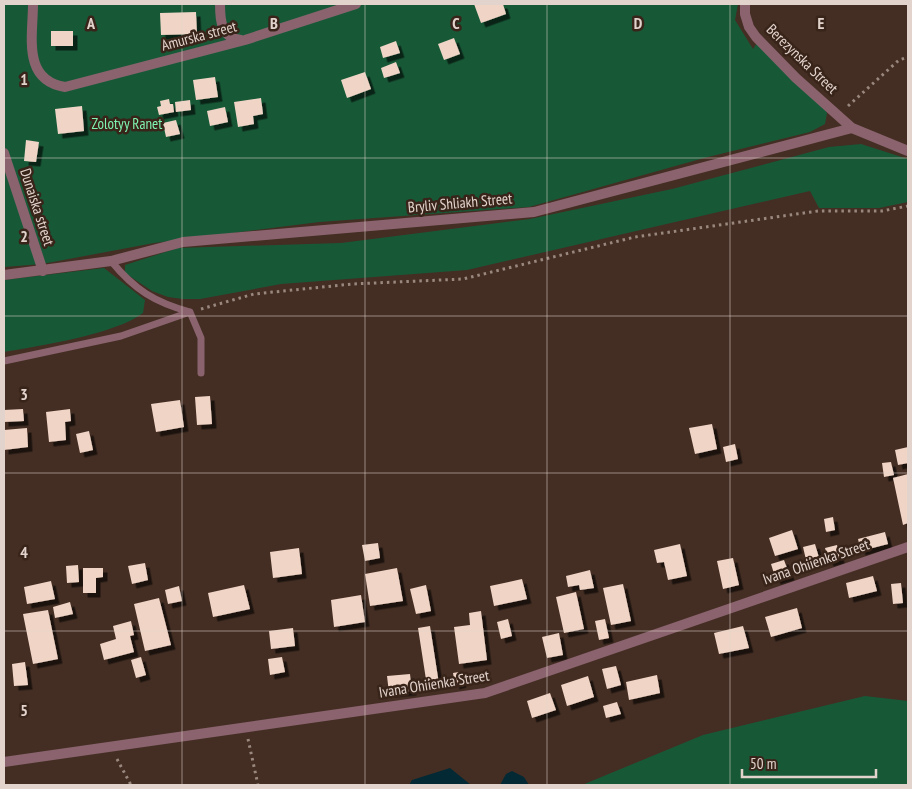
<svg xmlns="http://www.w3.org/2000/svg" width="912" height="789" viewBox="0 0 912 789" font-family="'PT Sans Narrow',sans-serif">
<defs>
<filter id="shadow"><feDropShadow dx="4.5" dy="4.5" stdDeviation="0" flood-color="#0009"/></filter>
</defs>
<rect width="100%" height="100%" fill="#442e23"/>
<path fill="#175937" d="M4,4h734l-3,16 18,29 4,-6 65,62 5,8 -2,11 -15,8 -106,26 -175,49 -210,15 -165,21 -112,21 -38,3z
M861,144l47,15v43l-29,6h-60l-9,-17 -343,79 -186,14 -81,15h-17l-15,-2 -16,-6 -27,-18v-8l53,-17 163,-5 189,-24 142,-30 157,-42z
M104,268l41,32 -2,13c-27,21 -104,33 -139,39v-72z
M865,696l43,5v84h-326l121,-50z"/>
<path fill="#032935" d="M450,768l21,17h-62l3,-5z
M512,771l12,6 5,8h-29l6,-11z"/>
<path fill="#f0d4c6" filter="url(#shadow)" d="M474,4h29l3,10 -25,9z
M196,12l1,22 -36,1 -1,-22z
M51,31h22v15h-22z
M454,38l6,16 -16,6 -6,-16z
M396,41l4,12 -17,5 -3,-11z
M396,62l4,11 -16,5 -3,-10z
M365,72l6,17 -24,9 -6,-18z
M215,77l3,20 -22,3 -3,-20z
M261,98l2,16 -10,2 1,8 -16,3 -4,-25z
M169,99l1,5h3l1,8 -15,3 -2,-8 4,-1 -1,-5z
M190,100l1,10 -15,2 -1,-10z
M82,106l2,25 -26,3 -3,-25z
M225,107l3,15 -18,4 -3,-15z
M176,120l4,14 -14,3 -3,-14z
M26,140l13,2 -3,20 -12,-1z
M210,396l2,28 -15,1 -2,-28z
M180,400l4,27 -28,5 -5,-28z
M23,409l1,12 -20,1v-12z
M70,409l1,12 -6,1 1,18 -17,2 -3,-30z
M712,424l5,25 -22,5 -6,-26z
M27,428l1,19 -24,3v-20z
M89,431l4,19 -13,3 -4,-19z
M735,444l3,15 -12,3 -3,-15z
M908,447v16l-10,2 -3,-15z
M891,462l3,13 -10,2 -2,-14z
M908,474v49l-5,2 -10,-47z
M833,517l2,13 -9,2 -2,-13z
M792,530l6,19 -23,7 -6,-18z
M885,532l3,12 -27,7 -3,-12z
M378,543l2,15 -15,3 -3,-16z
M680,544l7,32 -19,4 -4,-18 -7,1 -3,-13z
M815,544l5,17 -13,3 -4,-17z
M837,545l3,14 -11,3 -4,-14z
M299,548l3,26 -29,4 -3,-26z
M733,558l6,27 -16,4 -6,-28z
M784,560l6,16 -14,4 -5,-16z
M145,563l3,17 -16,4 -4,-18z
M78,565l1,17 -12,1 -1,-17z
M83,568h20v9l-7,1v15h-13z
M397,568l6,33 -33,5 -5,-32z
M590,570l4,18 -14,2 -1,-5 -11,2 -2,-11z
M873,576l4,15 -28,7 -3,-15z
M522,579l5,20 -33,7 -4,-20z
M51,581l4,18 -28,5 -3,-17z
M901,583l2,20 -10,1 -2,-20z
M623,584l8,37 -20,4 -8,-37z
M244,585l6,24 -37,8 -5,-24z
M426,585l5,26 -15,3 -6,-25z
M179,586l3,15 -14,3 -3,-14z
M576,592l8,37 -20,4 -8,-36z
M361,595l4,27 -31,5 -3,-27z
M159,598l12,47 -26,6 -11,-47z
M70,602l3,12 -18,4 -2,-11z
M797,608l5,20 -31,9 -6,-20z
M48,610l10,49 -25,5 -10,-50z
M481,611l6,49 -28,4 -5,-37 16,-2 -1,-12z
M508,619l4,17 -11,3 -4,-17z
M605,619l4,19 -10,2 -4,-19z
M131,621l3,14 -4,1 4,16 -30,8 -4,-16 16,-5 -3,-13z
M430,626l9,58 -12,2 -9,-58z
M743,626l6,22 -30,6 -5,-21z
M293,628l2,18 -24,3 -2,-18z
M559,633l4,22 -16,3 -5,-21z
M141,657l5,18 -10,3 -5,-18z
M282,657l3,15 -15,3 -2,-16z
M25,662l3,23 -14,1 -2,-22z
M616,666l5,19 -14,4 -5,-20z
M459,672l3,11 -7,2 -2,-12z
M410,674l2,17 -23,2 -2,-17z
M657,675l3,18 -31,7 -3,-18z
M588,676l6,21 -27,9 -6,-21z
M550,693l6,17 -24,8 -5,-17z
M617,702l4,12 -15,4 -3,-12z"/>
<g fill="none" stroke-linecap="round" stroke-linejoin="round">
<path stroke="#9a887f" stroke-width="3" stroke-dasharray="2.5 4" stroke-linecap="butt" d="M848,106l51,-46 9,-3
M201,309l53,-15 98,-10 111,-5 172,-42 183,-26h64l26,-5
M248,739l10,46
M117,759l14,26"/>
<path stroke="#8a636e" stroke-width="7" d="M111,261c24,29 43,41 79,51l11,26v35
M4,361l117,-25 69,-24"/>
<path stroke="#8a636e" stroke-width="10" d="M33,4c0,32 -11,76 32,83l180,-47 111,-36
M220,4c0,16 1,34 21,36
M745,4v10l4,13 7,10 40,41 56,50
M4,153l39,118
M4,275l107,-14 72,-19 351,-30 318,-84 56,23
M4,762l481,-69 423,-146"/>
</g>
<path fill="none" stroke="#e2d4cd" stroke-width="1" stroke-opacity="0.55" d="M182,4v781M365,4v781M547,4v781M730,4v781M4,158h904M4,316h904M4,473h904M4,631h904"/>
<g text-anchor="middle" stroke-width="5" stroke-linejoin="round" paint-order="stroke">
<g font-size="15" fill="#e2d4cd" stroke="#39241a">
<text transform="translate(199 36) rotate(-15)" y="5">Amurska street</text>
<text transform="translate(802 59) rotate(44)" y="5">Berezynska Street</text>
<text transform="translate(460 203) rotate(-5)" y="5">Bryliv Shliakh Street</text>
<text transform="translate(37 207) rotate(72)" y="5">Dunaiska street</text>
<text transform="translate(816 562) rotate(-19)" y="5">Ivana Ohiienka Street</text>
<text transform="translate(434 684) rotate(-9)" y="5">Ivana Ohiienka Street</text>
</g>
<g font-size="15" fill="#7ff6b1" stroke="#39241a">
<text x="127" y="129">Zolotyy Ranet</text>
</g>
</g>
<g font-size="16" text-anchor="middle" font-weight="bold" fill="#e2d4cd" stroke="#39241a" stroke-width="5" stroke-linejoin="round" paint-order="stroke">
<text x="91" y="29">A</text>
<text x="274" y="29">B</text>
<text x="456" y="29">C</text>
<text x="638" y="29">D</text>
<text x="821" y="29">E</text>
<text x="24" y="85">1</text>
<text x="24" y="242">2</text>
<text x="24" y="400">3</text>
<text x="24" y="558">4</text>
<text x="24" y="716">5</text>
</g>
<rect width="912" height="789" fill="none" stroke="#e2d4cd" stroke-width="10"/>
<path d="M742 769v8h134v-8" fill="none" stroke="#e2d4cd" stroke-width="2.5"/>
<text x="750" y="769" font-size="15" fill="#e2d4cd" stroke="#39241a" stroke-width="4" paint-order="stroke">50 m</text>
</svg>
